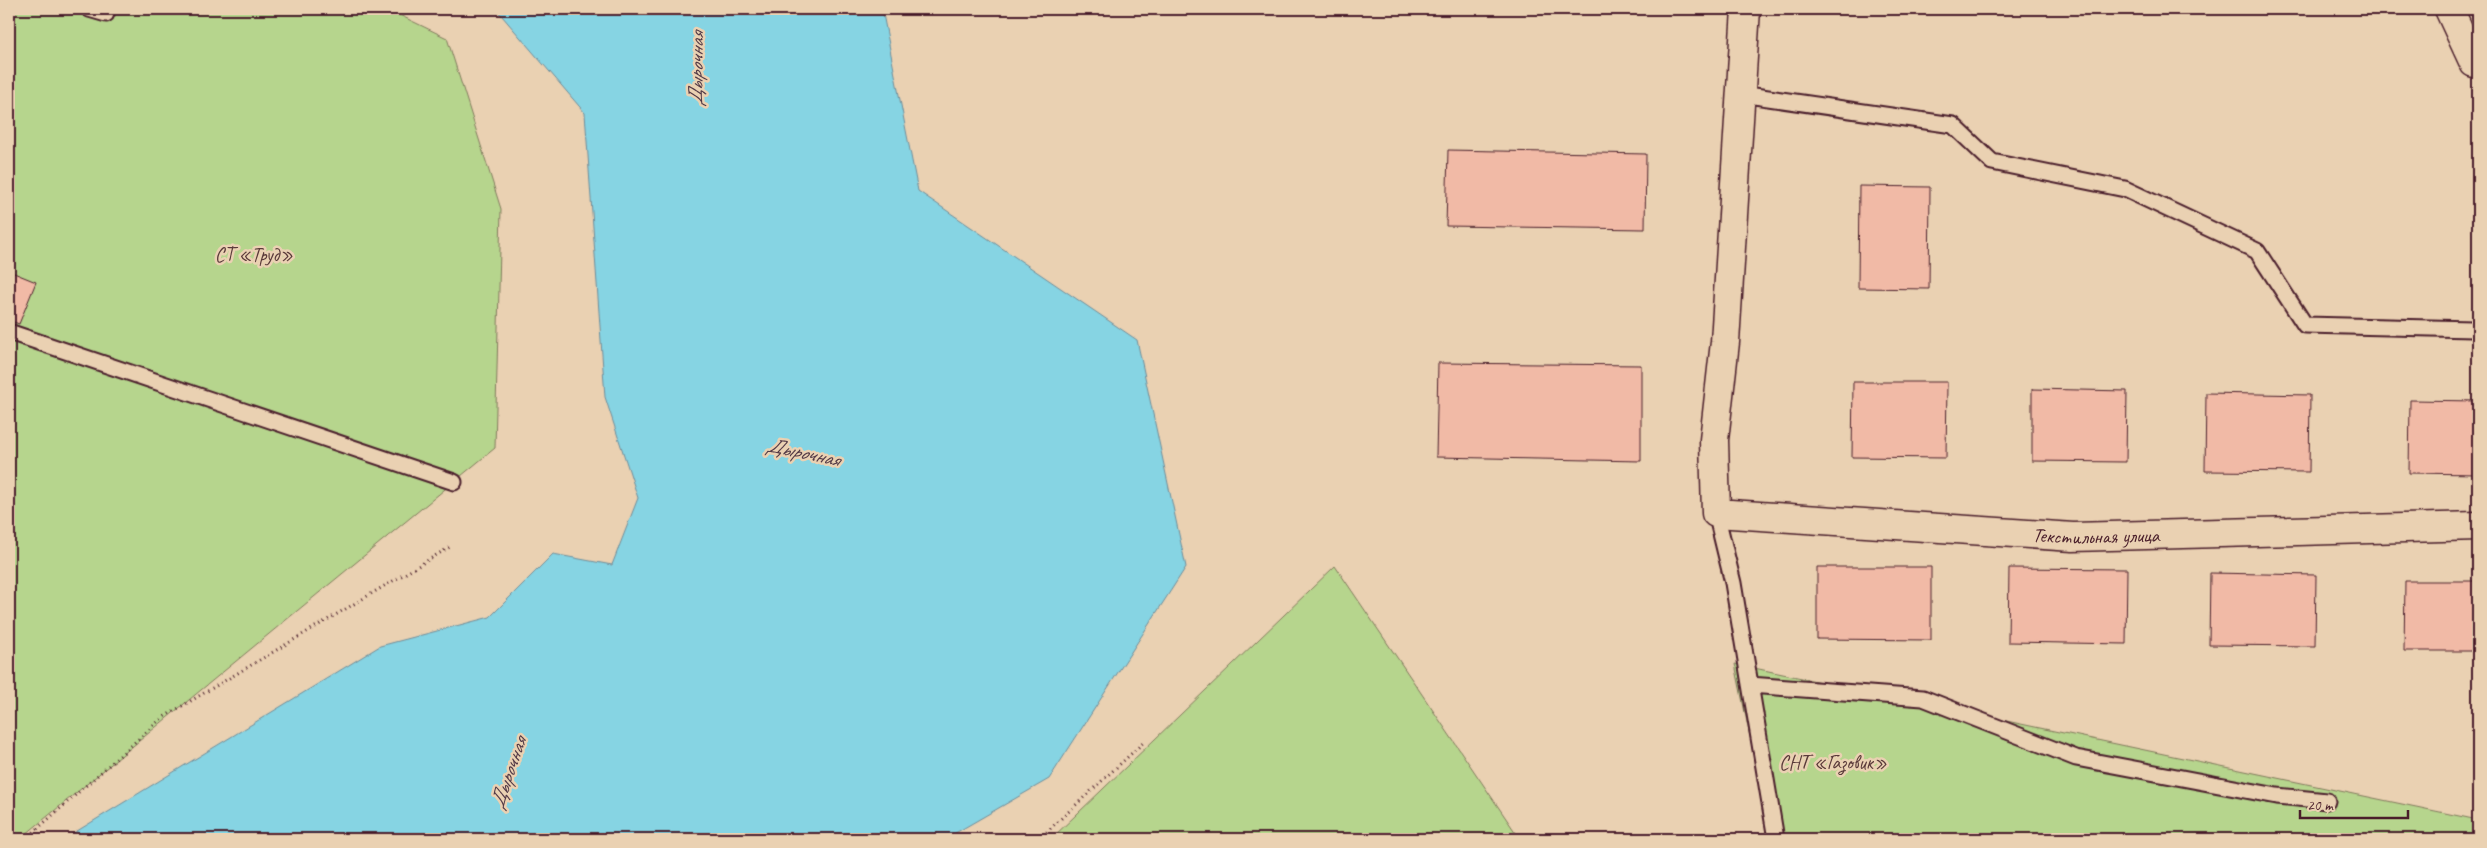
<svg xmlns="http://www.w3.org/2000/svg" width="2487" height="848" viewBox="0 0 2487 848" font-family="Caveat,sans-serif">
<rect width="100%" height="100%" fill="#ead1b2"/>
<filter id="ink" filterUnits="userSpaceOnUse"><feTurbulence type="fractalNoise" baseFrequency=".02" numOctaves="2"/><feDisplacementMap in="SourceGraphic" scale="10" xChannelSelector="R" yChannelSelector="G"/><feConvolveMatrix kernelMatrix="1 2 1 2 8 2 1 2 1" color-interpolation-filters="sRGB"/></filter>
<g filter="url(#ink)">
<path fill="#b6d58d" stroke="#807a5c" d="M9,9h378l60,29 54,171 -6,239 -475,391h-11z
M1335,566l185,273h-469z
M1735,664l743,156v19h-707z"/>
<path fill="#86d4e3" stroke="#6e8c99" d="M496,9h386l36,182 219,149 49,227 -137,212 -104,60h-881l316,-193 110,-29 63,-63 59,11 26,-67 -33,-101 -20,-284z"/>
<path fill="#f1baa6" stroke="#4a1f2b" d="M1448,150l198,4 -1,75 -199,-3z
M1859,186l71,1 -1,102 -71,-1z
M9,271l27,11 -17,42 -10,-4z
M1438,363l203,2v96l-205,-4z
M1853,382h94l-1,76 -94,-1z
M2032,389l95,2 -1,71 -94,-1z
M2206,393l104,2 -1,77 -104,-1z
M2410,400l68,1v73l-69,-1z
M1817,567h114v73l-114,-1z
M2009,568l118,1 -1,75 -118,-2z
M2210,573l106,2 -1,71 -106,-1z
M2405,581h73v70h-74z"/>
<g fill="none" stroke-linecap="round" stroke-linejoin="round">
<defs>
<path id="service" d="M89,9l17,5
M1741,94l212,31 39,37 133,27 132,62 48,74 168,4
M9,332l445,150
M1716,513l17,70 43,256
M1750,685l173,13 153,60 201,38 50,5"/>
<g id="minor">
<path id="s1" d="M1746,9l-21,333 -11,98 2,73 357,24 405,-11"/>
<path d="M2449,9l25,54 4,1"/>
</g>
</defs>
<use href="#service" stroke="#4a1f2b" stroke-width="19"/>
<use href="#minor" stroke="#4a1f2b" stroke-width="31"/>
<path stroke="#4a1f2b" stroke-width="3" stroke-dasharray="1 4" stroke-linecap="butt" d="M26,839l136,-121 288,-171
M1039,839l106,-98"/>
<use href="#service" stroke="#ead1b2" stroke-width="15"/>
<use href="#minor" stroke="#ead1b2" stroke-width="28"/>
</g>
</g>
<g text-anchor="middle" stroke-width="5" stroke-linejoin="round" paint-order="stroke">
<g font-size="20" fill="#5a3a3a" stroke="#ead1b2">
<text x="254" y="261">СТ «Труд»</text>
<text x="1833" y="769">СНТ «Газовик»</text>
</g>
<g font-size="20" fill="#4a1f2b" stroke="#ead1b2">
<text dy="7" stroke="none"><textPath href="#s1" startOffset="886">Текстильная улица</textPath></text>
</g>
<g font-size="21" font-style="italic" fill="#533a47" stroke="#ead1b2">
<text transform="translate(696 69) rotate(-89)" y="7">Дырочная</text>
<text transform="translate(803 452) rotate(12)" y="7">Дырочная</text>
<text transform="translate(508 773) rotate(-71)" y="7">Дырочная</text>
</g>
</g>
<rect width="2487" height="848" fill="none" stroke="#ead1b2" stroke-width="30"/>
<rect x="15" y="15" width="2457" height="818" fill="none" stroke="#4a1f2b" stroke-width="2" filter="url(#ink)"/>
<path d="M2300 810v8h108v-8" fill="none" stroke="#4a1f2b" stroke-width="2.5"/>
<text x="2307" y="810" font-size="15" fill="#4a1f2b" stroke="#ead1b2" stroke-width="4" paint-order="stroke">20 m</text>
</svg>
